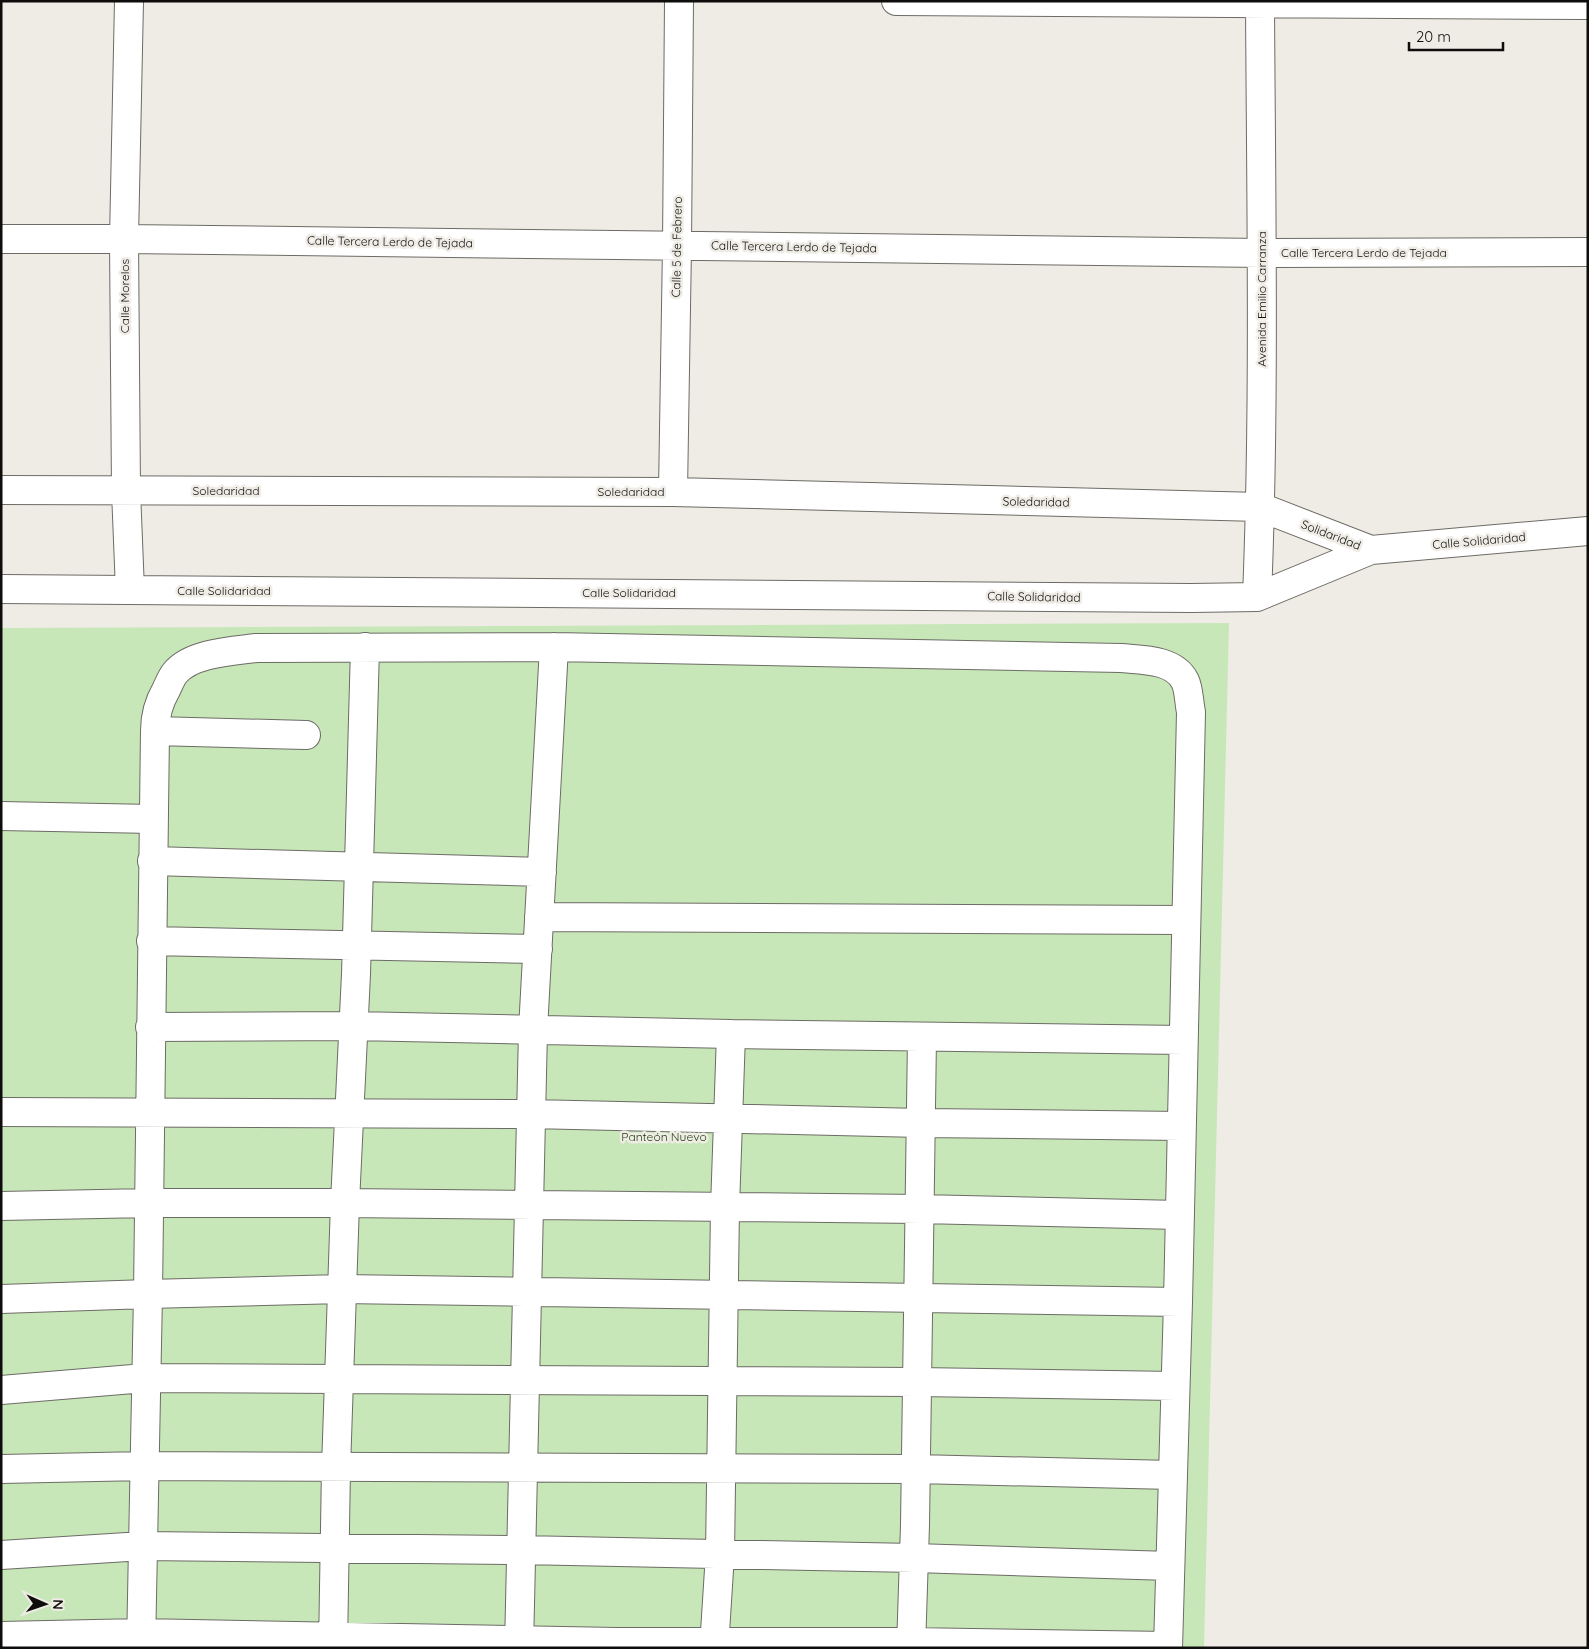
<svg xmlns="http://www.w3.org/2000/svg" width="1589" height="1649" viewBox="0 0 1589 1649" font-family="Quicksand,sans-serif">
<rect width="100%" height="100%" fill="#efece6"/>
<path fill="#c7e7b8" d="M1229,623l-25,1025h-1203v-1020z"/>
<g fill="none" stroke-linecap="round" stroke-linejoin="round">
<defs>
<path id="minor" d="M129,1l-5,238 2,252 4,99
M896,1l692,4
M1,239h123l1139,14 325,-1
M1,490l672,2 587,15 111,43
M673,492l4,-246 2,-245
M1,589l1190,9 66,-1 114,-47 217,-19
M1257,597c8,-198 4,-397 3,-596
M155,731l151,4
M1,816l152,3
M152,861l390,11
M539,917l647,3
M151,941l387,8
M150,1027l204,-1 377,8 452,6
M1,1112l530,2 390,9 260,3
M1,1206l147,-3h197l575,6 259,6
M1,1299l147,-5 194,-5 836,13
M1,1390l144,-12 772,4 258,4
M1,1469l143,-3 772,3 256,6
M1,1555l142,-9 378,4 393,8 256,8
M1,1636l140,-3 476,9h294l257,4
M141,1648l7,-354 7,-563c0,-14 4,-29 11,-41 3,-6 5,-12 9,-17 16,-20 57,-22 81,-25l298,-1 567,11c21,2 53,1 64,23 4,8 4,22 6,31l-13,590 -10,346
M333,1648l3,-180 9,-265 11,-229 9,-327
M519,1648l14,-618 21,-383
M714,1648l6,-94 5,-346 6,-174
M911,1648l4,-123 7,-488"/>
</defs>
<use href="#minor" stroke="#6d6b65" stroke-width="30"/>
<use href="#minor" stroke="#fff" stroke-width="28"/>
</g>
<g text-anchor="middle" stroke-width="5" stroke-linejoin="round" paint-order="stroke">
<g font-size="12" fill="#0e0d0b" stroke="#efece6">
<text transform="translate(390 242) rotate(1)" y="4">Calle Tercera Lerdo de Tejada</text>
<text transform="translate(677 247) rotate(-89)" y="4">Calle 5 de Febrero</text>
<text transform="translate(794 247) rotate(1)" y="4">Calle Tercera Lerdo de Tejada</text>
<text x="1364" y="257">Calle Tercera Lerdo de Tejada</text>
<text transform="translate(125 296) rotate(-90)" y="4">Calle Morelos</text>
<text transform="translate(1262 299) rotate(-90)" y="4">Avenida Emilio Carranza</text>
<text x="226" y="495">Soledaridad</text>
<text x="631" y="496">Soledaridad</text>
<text transform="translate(1036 502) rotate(1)" y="4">Soledaridad</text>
<text transform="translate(1331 535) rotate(21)" y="4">Solidaridad</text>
<text transform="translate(1479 541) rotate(-5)" y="4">Calle Solidaridad</text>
<text x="224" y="595">Calle Solidaridad</text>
<text x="629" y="597">Calle Solidaridad</text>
<text transform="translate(1034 597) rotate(1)" y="4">Calle Solidaridad</text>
</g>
<g font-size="12" fill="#1c3a0a" stroke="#efece6">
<text x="664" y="1141">Panteón Nuevo</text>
</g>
</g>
<rect width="1589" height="1649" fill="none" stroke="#0e0d0b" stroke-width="5"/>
<g transform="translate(45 1604) rotate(92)" stroke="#efece6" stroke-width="4" paint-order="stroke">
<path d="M0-4L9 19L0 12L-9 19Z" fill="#0e0d0b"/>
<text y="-8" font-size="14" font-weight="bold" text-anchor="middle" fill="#0e0d0b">N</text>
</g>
<path d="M1409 42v8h94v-8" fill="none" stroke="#0e0d0b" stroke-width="2.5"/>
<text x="1416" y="42" font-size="15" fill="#0e0d0b" stroke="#efece6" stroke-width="4" paint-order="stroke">20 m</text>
</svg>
